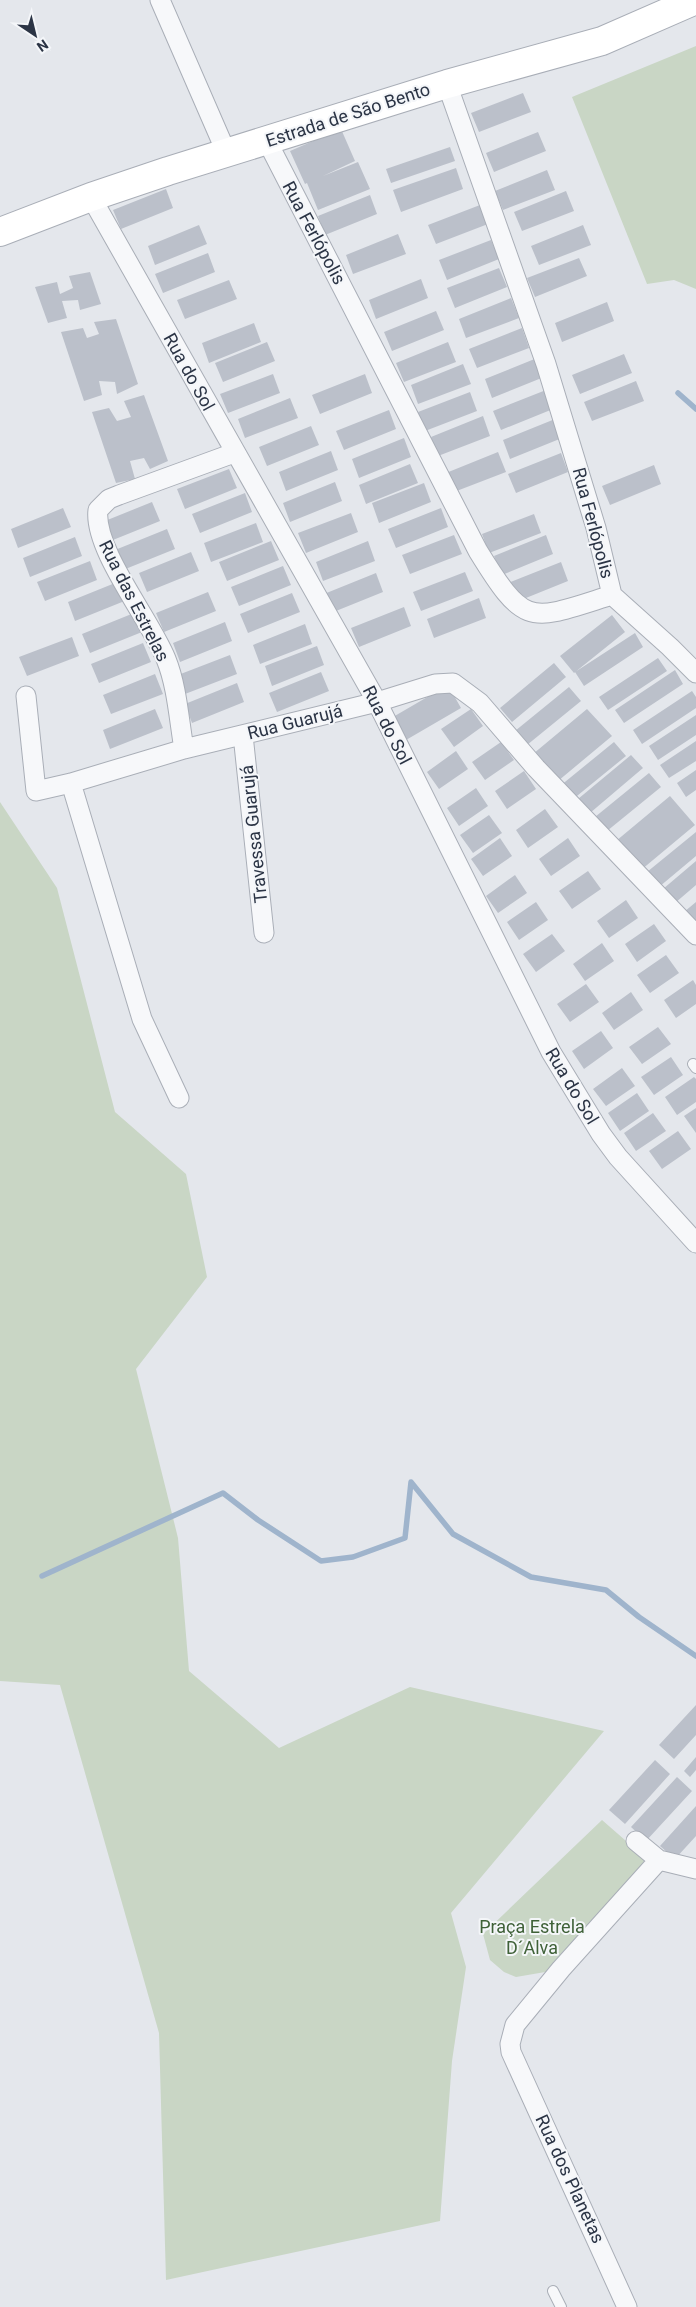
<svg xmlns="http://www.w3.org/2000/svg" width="696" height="2307" viewBox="0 0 696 2307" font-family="Roboto,sans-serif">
<rect width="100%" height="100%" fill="#e4e7ec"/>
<path fill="#c9d6c5" d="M696,46v243l-22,-9 -27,4 -75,-187z
M0,802l57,86 58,224 71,62 21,103 -71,92 42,169 11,133 90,77 131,-61 194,44 -153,182 15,54 -14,94 -12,160 -274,59 -7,-247 -99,-348 -60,-4z
M602,1820l47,41 -98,110 -35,6 -12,-5 -14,-12 -7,-26z"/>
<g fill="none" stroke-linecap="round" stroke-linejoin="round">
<path stroke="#9fb4cc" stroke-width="5.5" d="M678,393l18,16
M42,1576l181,-83 35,27 63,41 32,-4 52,-19 6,-56 42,52 78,43 75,13 33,27 57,39"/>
</g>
<path fill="#bbc0ca" d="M523,93l8,19 -52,20 -8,-19z
M341,129l14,32 -32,15 35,-14 12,27 -52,21 -11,-27 -2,1 -15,-33z
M538,132l8,19 -52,21 -8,-19z
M450,147l5,14 -64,22 -5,-14z
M456,168l7,21 -62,23 -8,-22z
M547,170l8,20 -52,20 -8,-19z
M166,189l7,19 -52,21 -8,-19z
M566,191l8,20 -52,20 -8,-19z
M370,195l7,19 -52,21 -7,-19z
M480,205l8,19 -52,20 -8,-19z
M199,225l8,19 -52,21 -7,-19z
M583,225l8,20 -52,20 -8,-19z
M398,234l8,20 -53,20 -7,-19z
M491,240l8,19 -52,21 -8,-20z
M208,253l7,19 -52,21 -8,-19z
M579,258l8,18 -52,21 -8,-19z
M499,268l8,19 -52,21 -8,-20z
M90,272l11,32 -21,6 -2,-10 -16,1 5,17 -19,5 -13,-36 22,-5 3,12 13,-6 -4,-12z
M421,279l7,19 -52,21 -7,-19z
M229,280l8,19 -52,20 -8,-19z
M511,298l8,20 -53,20 -7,-19z
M607,302l7,19 -52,21 -7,-19z
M436,311l8,19 -52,21 -8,-19z
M116,319l22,65 -21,10 -2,-12 -16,-1 3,14 -18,6 -23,-69 22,-4 4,10 12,-4 -5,-12z
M254,323l7,19 -52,21 -7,-20z
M522,328l7,20 -52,20 -8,-19z
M267,342l8,19 -52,21 -8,-19z
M448,342l8,20 -52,20 -8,-19z
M624,354l8,19 -52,21 -8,-19z
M537,358l7,19 -52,21 -7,-19z
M463,364l8,20 -53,20 -7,-19z
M273,374l7,19 -52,20 -8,-19z
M365,374l7,19 -52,21 -8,-19z
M636,381l8,20 -52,20 -8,-19z
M546,390l7,19 -52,21 -8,-19z
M470,392l7,19 -52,20 -7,-19z
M144,395l24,66 -18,8 -6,-11 -14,3 5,18 -19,4 -24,-71 17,-4 8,13 14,-4 -7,-16z
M290,398l8,20 -53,20 -7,-19z
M389,410l7,19 -52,21 -8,-19z
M483,416l7,20 -52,20 -7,-19z
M555,419l7,19 -52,21 -7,-19z
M311,426l8,19 -52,21 -8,-19z
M404,438l7,19 -52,21 -7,-19z
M331,451l7,19 -52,21 -7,-19z
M498,452l8,20 -52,20 -8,-19z
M561,453l7,19 -52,21 -8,-19z
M410,464l8,19 -52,21 -7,-19z
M654,465l7,19 -51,21 -8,-19z
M229,469l8,19 -52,21 -8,-20z
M335,482l7,19 -52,21 -7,-19z
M424,483l7,19 -52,21 -7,-20z
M245,493l7,19 -52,21 -8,-19z
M152,502l8,19 -52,21 -8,-19z
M63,508l8,19 -53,21 -7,-19z
M441,508l7,19 -52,21 -8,-19z
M351,513l7,19 -52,21 -8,-20z
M534,514l7,19 -52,20 -7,-19z
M256,523l7,19 -52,20 -7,-19z
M167,529l8,20 -52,21 -8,-20z
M454,535l8,19 -52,20 -8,-19z
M546,535l7,19 -51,21 -8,-19z
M75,537l7,19 -52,21 -7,-19z
M271,541l8,19 -52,21 -8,-19z
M368,541l7,20 -52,20 -7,-19z
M191,552l8,19 -52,21 -8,-19z
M90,561l7,19 -52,21 -8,-19z
M561,562l7,19 -52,21 -8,-19z
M283,566l8,19 -52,21 -8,-19z
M465,572l8,19 -52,20 -8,-19z
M376,573l7,19 -52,21 -7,-19z
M120,581l7,19 -52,21 -7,-19z
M208,592l8,19 -52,21 -8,-19z
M292,593l8,19 -52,21 -8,-19z
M479,598l7,20 -52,20 -7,-19z
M404,607l7,19 -52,21 -8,-19z
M134,613l8,19 -52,21 -8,-19z
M612,615l13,17 -51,41 -14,-17z
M225,622l7,19 -52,21 -7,-19z
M305,624l7,20 -52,20 -7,-19z
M635,633l8,14 -59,39 -9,-14z
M72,637l7,19 -52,20 -8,-19z
M143,643l8,19 -52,21 -8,-19z
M317,646l7,19 -52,21 -7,-20z
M230,655l7,19 -52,20 -7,-19z
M658,658l9,13 -59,39 -9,-13z
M554,663l12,14 -54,45 -12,-14z
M675,670l8,14 -59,39 -9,-13z
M321,672l8,19 -52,21 -8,-19z
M155,674l8,20 -52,20 -8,-19z
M237,683l7,19 -52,21 -7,-19z
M448,685l13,23 -55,32 -13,-23z
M569,687l12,14 -54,44 -12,-14z
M692,691l4,6v11l-54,36 -9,-14z
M155,709l8,19 -53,21 -7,-19z
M471,709l12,17 -29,21 -13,-18z
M587,709l25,27 -54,45 -25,-27z
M696,715v20l-38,25 -9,-14z
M696,741v20l-27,17 -9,-13z
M501,742l13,18 -29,20 -13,-18z
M614,742l12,14 -54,44 -12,-14z
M456,751l12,18 -29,20 -12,-17z
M631,755l12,13 -53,45 -12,-14z
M696,770v20l-10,7 -9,-14z
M524,771l12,18 -29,20 -12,-18z
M649,773l12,14 -54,44 -12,-14z
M476,788l12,18 -29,20 -12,-18z
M670,796l25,29 -54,45 -25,-29z
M545,809l13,18 -30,21 -12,-18z
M489,815l13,18 -29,20 -13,-18z
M696,832v24l-37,31 -12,-15z
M500,838l12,18 -29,20 -12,-17z
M568,838l12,18 -29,20 -12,-17z
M696,861v24l-21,18 -12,-14z
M588,871l13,18 -29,20 -13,-18z
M515,875l12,18 -29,20 -12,-17z
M626,900l12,18 -29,20 -12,-17z
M536,902l12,18 -29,20 -12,-18z
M696,902v24l-12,-14z
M654,924l12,17 -29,21 -12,-18z
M552,934l13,17 -29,21 -13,-18z
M602,943l12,18 -29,20 -12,-17z
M666,955l13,18 -29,20 -13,-18z
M693,980l3,5v19l-20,14 -12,-18z
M586,984l13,18 -29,20 -13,-18z
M631,992l12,18 -29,20 -12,-17z
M658,1027l13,17 -29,20 -13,-17z
M601,1031l12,17 -29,21 -12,-18z
M671,1057l12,18 -29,20 -13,-18z
M622,1068l13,18 -29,20 -13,-17z
M694,1077l2,2v23l-19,13 -12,-18z
M637,1093l12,18 -29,20 -12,-18z
M696,1108v25l-12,-17z
M653,1113l13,18 -30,20 -12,-18z
M678,1131l13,18 -29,20 -13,-18z
M696,1705v30l-22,24 -15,-14z
M696,1757v13l-6,7 -6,-6z
M655,1760l15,14 -45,50 -16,-14z
M677,1777l15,14 -46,50 -15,-14z
M696,1806v30l-21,23 -15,-13z"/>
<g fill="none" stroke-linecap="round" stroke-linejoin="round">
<defs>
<path id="lane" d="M693,1064l3,4
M553,2291l8,16"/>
<path id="street" d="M160,0l67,154
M267,141l211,410c48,78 51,70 134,44l-16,-67 -50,-164 -99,-280
M91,197l286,505 174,350 50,82 17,23 78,86
M612,595l58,52 26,26
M26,696l10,95 35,-8 113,-34 193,-47 58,-18 18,-1 27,20 56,65 160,167
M243,735l21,198
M184,749c-5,-29 -7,-63 -18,-90 -16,-40 -73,-110 -68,-149l11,-11 10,-4 115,-42
M71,783l71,236 37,79
M636,1841l23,19 37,9
M627,2307l-116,-255 -1,-8 5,-19 46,-56 98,-109"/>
<path id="secondary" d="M0,232l91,-35 77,-26 279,-87 155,-43 94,-41"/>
</defs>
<use href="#lane" stroke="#a9aeb7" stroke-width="12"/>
<use href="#street" stroke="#a9aeb7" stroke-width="21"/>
<use href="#secondary" stroke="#a9aeb7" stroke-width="30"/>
<use href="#lane" stroke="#f7f8fa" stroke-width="10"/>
<use href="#street" stroke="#f7f8fa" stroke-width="19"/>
<use href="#secondary" stroke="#fff" stroke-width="28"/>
</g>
<g text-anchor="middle" stroke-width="4" stroke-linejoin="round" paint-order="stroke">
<g font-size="18" fill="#2b3445" stroke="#f4f6f9">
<text transform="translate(348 115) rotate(-18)" y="6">Estrada de São Bento</text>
<text transform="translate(314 233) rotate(62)" y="6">Rua Ferlópolis</text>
<text transform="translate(189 372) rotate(61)" y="6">Rua do Sol</text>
<text transform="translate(593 523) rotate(75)" y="6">Rua Ferlópolis</text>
<text transform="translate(134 601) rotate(63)" y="6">Rua das Estrelas</text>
<text transform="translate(295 722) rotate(-14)" y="6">Rua Guarujá</text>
<text transform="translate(387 725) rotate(63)" y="6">Rua do Sol</text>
<text transform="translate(254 834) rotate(-96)" y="6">Travessa Guarujá</text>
<text transform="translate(572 1086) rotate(59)" y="6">Rua do Sol</text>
<text transform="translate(570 2179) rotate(65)" y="6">Rua dos Planetas</text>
</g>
<g font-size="18" fill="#3f6138" stroke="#f4f6f9">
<text x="532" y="1933">Praça Estrela<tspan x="532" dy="21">D´Alva</tspan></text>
</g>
</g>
<g transform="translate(35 35) rotate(145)" stroke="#f4f6f9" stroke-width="4" paint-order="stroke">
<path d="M0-4L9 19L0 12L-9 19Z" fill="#2b3445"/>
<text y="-8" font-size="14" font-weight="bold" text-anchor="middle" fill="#2b3445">N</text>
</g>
</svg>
